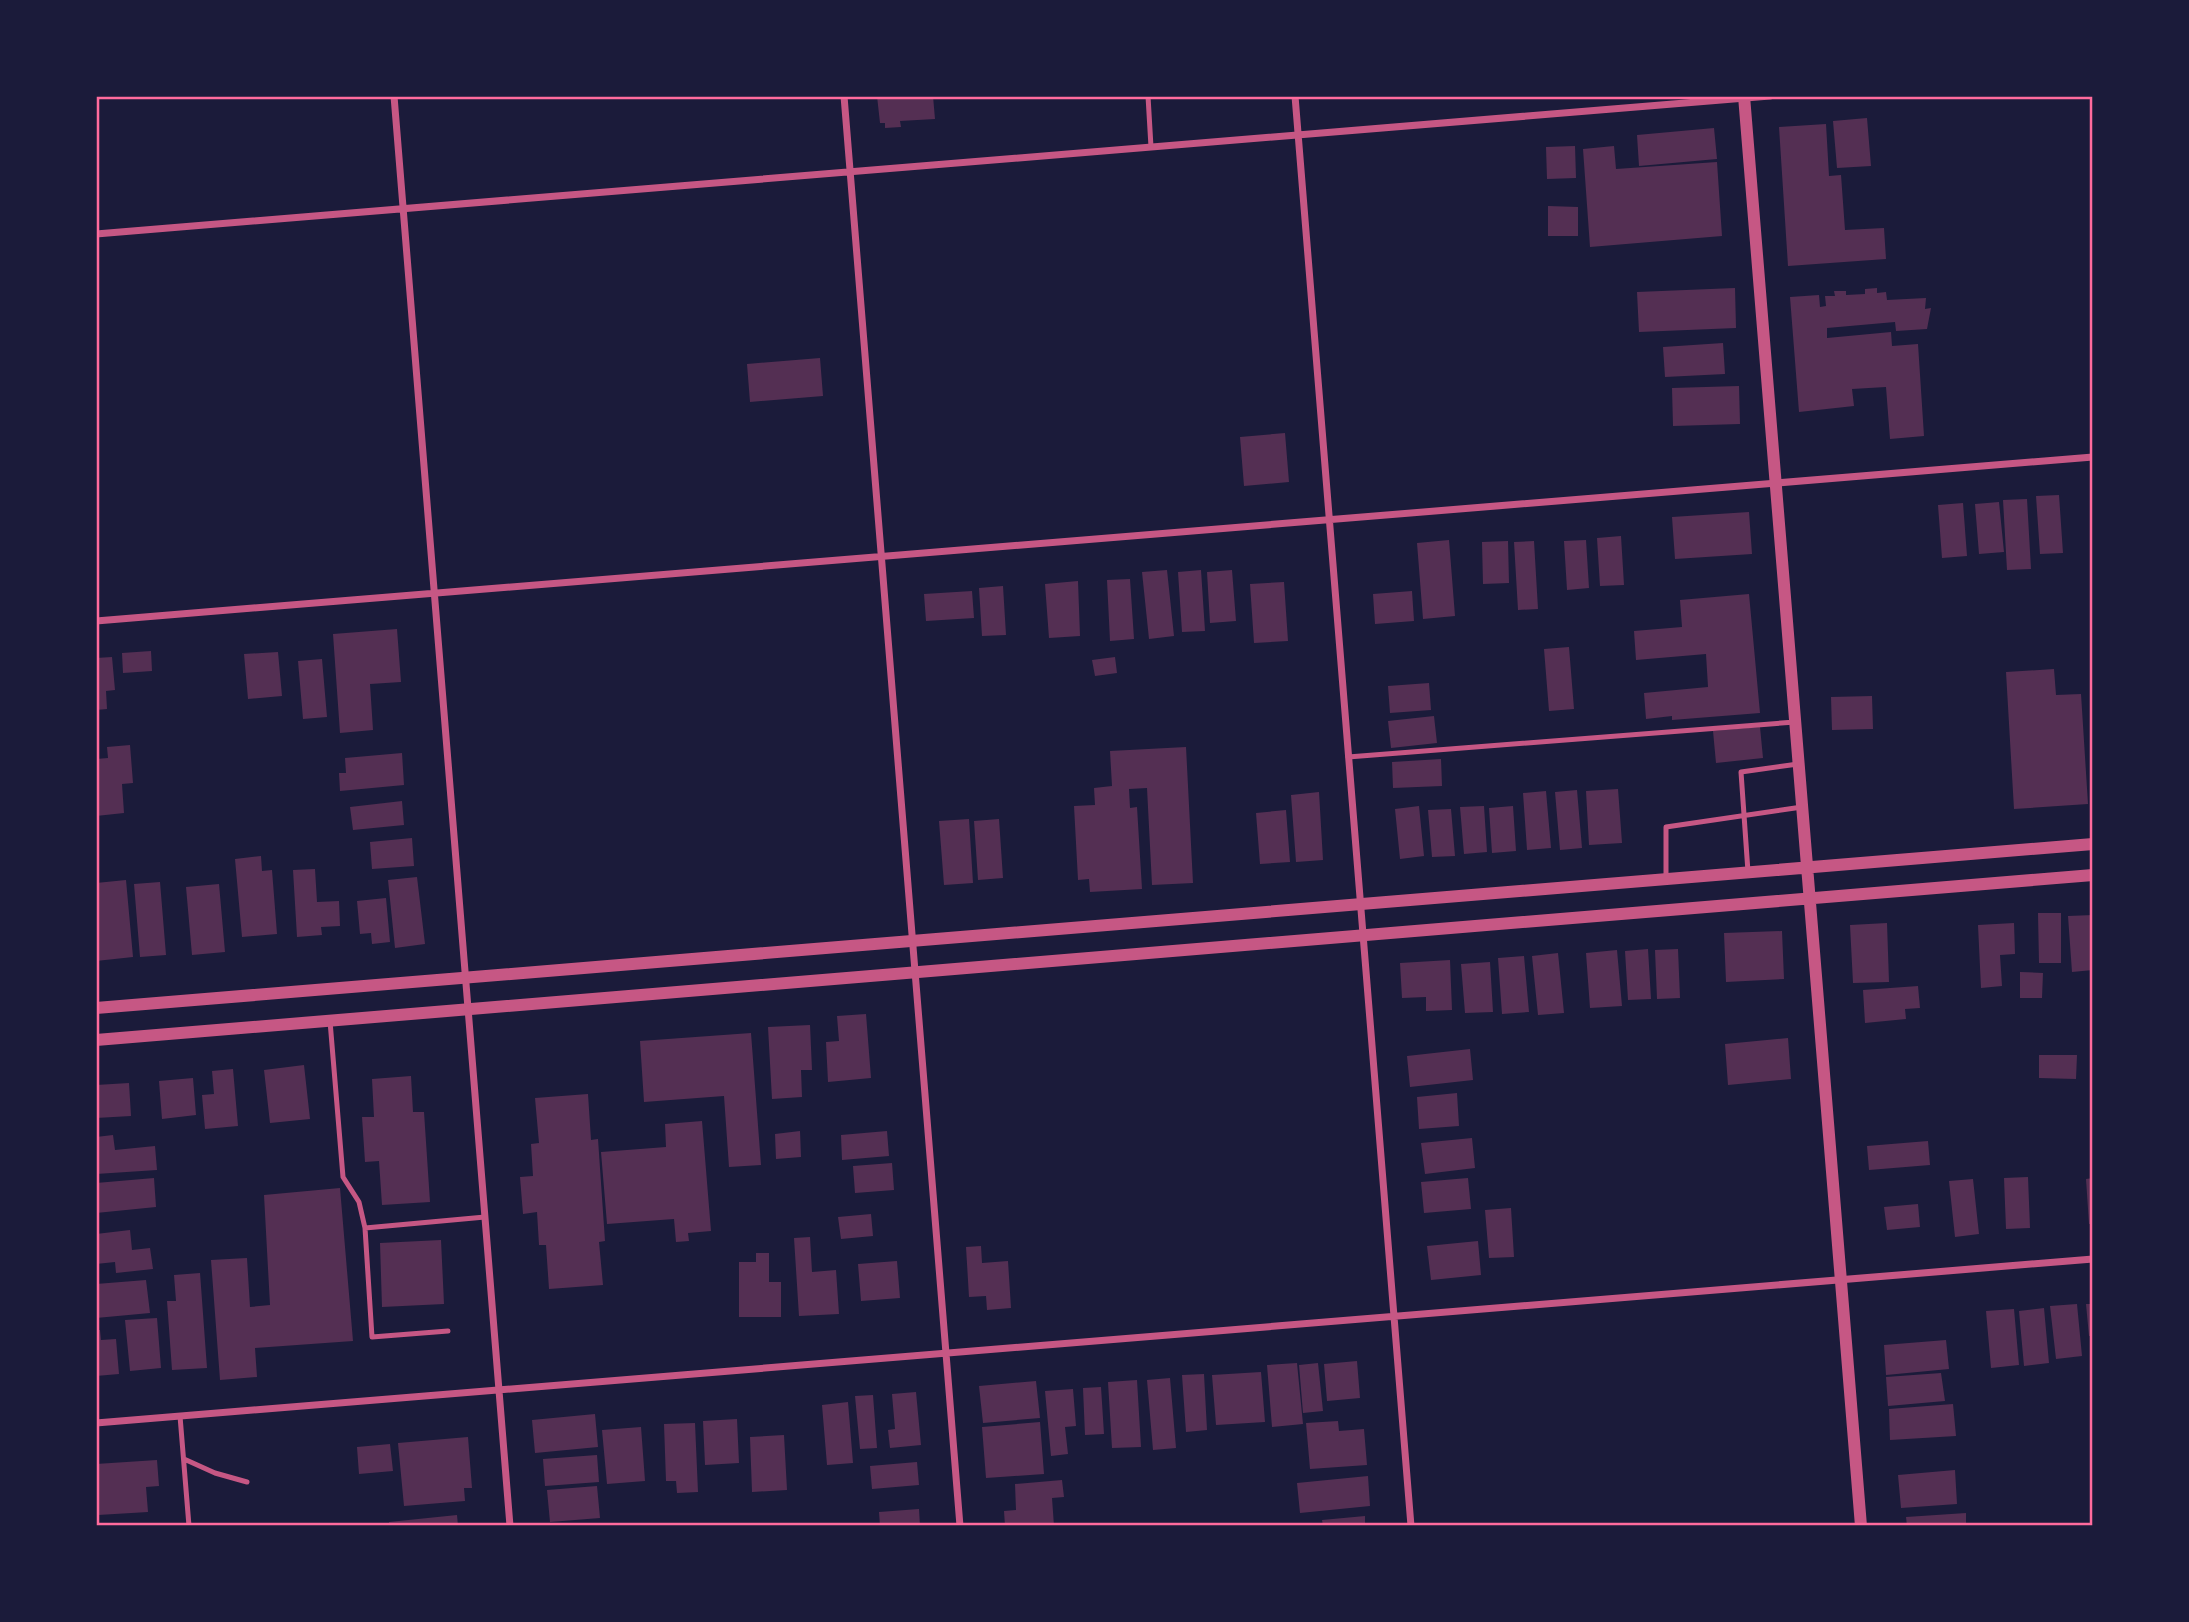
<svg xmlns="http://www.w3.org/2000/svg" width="2189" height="1622" viewBox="0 0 2189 1622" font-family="Quicksand,sans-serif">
<rect width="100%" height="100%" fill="#1b1b3a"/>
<path fill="#542f53" d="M877,96h56l2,23 -35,2 1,6 -16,1v-5h-5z
M1867,118l4,48 -34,2 -4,-47z
M1826,124l3,52 12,-1 4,55 39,-2 2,31 -98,7 -9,-139z
M1714,128l3,31 -78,7 -2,-31z
M1575,146l1,32 -29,1 -1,-32z
M1614,146l2,23 101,-7 5,74 -132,11 -7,-98z
M1548,206l30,1v29h-30z
M1735,288l1,40 -97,4 -2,-40z
M1877,288v5l9,-1 1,8 39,-2 -1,11 6,-1 -4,21 -31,2 -1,-9 -68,6v10l64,-6 1,14 26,-2 6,92 -34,3 -4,-52 -34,2 2,17 -55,6 -9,-115 29,-2 1,12 6,-1 -1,-10h10l-1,-5h12v4l19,-1v-5z
M1723,343l2,31 -60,3 -2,-30z
M820,358l3,38 -73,6 -3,-38z
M1739,386l1,38 -67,2 -1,-38z
M1285,433l4,49 -45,4 -4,-49z
M2059,495l4,58 -23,1 -4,-58z
M2027,499l4,70 -24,1 -4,-70z
M1999,502l5,50 -25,2 -4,-50z
M1963,503l4,53 -25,2 -4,-53z
M1749,512l3,42 -77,5 -3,-42z
M1621,536l3,49 -24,1 -3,-48z
M1449,540l6,76 -32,3 -6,-76z
M1586,540l3,48 -22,2 -3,-49z
M1508,541l1,42 -26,1 -1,-42z
M1534,541l4,68 -20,1 -4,-68z
M1167,570l7,66 -25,3 -7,-67z
M1201,570l4,61 -23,1 -4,-60z
M1232,570l4,51 -26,2 -3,-51z
M1130,579l4,60 -24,2 -3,-61z
M1078,581l2,55 -31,2 -4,-54z
M1284,582l4,59 -34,2 -4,-59z
M1003,586l3,49 -24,1 -3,-48z
M972,591l2,27 -48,3 -2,-27z
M1412,591l2,30 -39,3 -2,-30z
M1749,594l11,119 -88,7v-4l-26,3 -2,-26 64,-6 -2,-33 -70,6 -2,-29 48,-4 -2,-27z
M397,629l4,53 -31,2 3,46 -33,3 -7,-99z
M1569,647l5,62 -25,2 -5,-62z
M151,651l1,20 -29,2 -1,-20z
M278,652l4,44 -34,3 -4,-45z
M112,657l3,33 -9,1 1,18 -11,1v-52z
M1115,657l2,16 -22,3 -3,-16z
M322,659l5,58 -24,2 -5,-58z
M2054,669l2,26 25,-1 7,110 -74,5 -8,-137z
M1429,683l2,27 -41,3 -2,-27z
M1872,696l1,33 -41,1 -1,-33z
M1434,716l3,27 -46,5 -3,-27z
M1760,727l3,31 -47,5 -3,-32z
M130,745l3,38 -11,1 2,29 -28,3v-57l12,-1 -1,-11z
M1186,747l7,136 -41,2 -5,-97 -18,1 1,19 7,-1 5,82 -52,3 -1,-13 -11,1 -4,-74 21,-1 -1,-17 18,-2 -2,-35z
M402,753l2,32 -64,6 -1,-18h7l-1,-15z
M1441,759l1,27 -49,2 -1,-26z
M1618,789l4,54 -33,2 -3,-54z
M1577,790l5,58 -22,2 -5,-58z
M1546,791l5,57 -24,2 -4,-57z
M1319,792l4,68 -27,2 -5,-67z
M402,801l2,24 -51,5 -3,-23z
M1419,806l5,50 -24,3 -5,-50z
M1484,806l3,46 -23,2 -4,-47z
M1513,806l3,45 -24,2 -3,-45z
M1451,809l4,47 -23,1 -4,-47z
M1286,810l4,52 -30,2 -4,-51z
M969,819l4,64 -29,2 -5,-64z
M999,819l4,59 -25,2 -4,-59z
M412,838l2,28 -42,3 -2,-27z
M261,856l1,15 10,-1 5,64 -35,3 -7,-78z
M315,869l2,33 22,-1 1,25 -19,1 1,8 -25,2 -4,-67z
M417,877l8,67 -30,4 -7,-68z
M126,880l7,77 -37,4v-78z
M160,882l6,73 -26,2 -6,-73z
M219,884l6,68 -33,3 -6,-68z
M386,898l4,44 -18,2 -1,-11 -11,1 -3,-33z
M2038,913h23v50h-22z
M2093,915v55l-21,2 -4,-56z
M1887,923l2,59 -36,1 -3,-58z
M2014,923l1,31 -15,1 2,31 -21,2 -3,-63z
M1782,931l2,48 -58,3 -2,-49z
M1648,949l3,50 -23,1 -3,-49z
M1678,949l2,49 -23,1 -2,-49z
M1617,950l5,56 -32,2 -4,-55z
M1558,953l6,60 -26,2 -6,-59z
M1524,956l5,56 -27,2 -4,-56z
M1450,960l2,50 -26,1v-14l-24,1 -2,-35z
M1490,962l3,50 -28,1 -4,-49z
M2020,972l23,1 -1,25h-22z
M1918,986l2,22 -15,1 1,10 -41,4 -2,-33z
M866,1014l5,64 -43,4 -2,-40 13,-1 -2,-25z
M810,1025l2,45h-11l1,27 -30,2 -4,-72z
M751,1033l10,132 -32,2 -5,-71 -80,6 -4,-61z
M1788,1038l3,41 -63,6 -3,-41z
M1470,1049l3,31 -63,7 -3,-31z
M2039,1055h38l-1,24 -37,-1z
M304,1065l6,54 -40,4 -6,-53z
M233,1069l5,57 -33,3 -3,-34 12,-1 -2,-23z
M411,1076l2,36h11l6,90 -48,3 -3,-44 -14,1 -3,-45h12l-2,-38z
M193,1078l3,37 -34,4 -3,-38z
M129,1083l2,33 -35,2v-33z
M1457,1093l2,33 -40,3 -2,-32z
M588,1094l3,46 7,-1 7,102 -6,1 4,43 -54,4 -3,-44h-7l-2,-33 -14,2 -3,-37 13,-1 -2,-32 8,-1 -4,-45z
M702,1121l9,110 -23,2 1,8 -13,1 -2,-23 -67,5 -6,-72 65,-5 -1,-23z
M800,1131l1,26 -25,2 -1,-25z
M887,1131l2,25 -47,4 -1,-25z
M113,1135l2,15 40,-4 2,24 -61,4v-37z
M1472,1138l3,30 -50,6 -4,-31z
M1928,1141l2,24 -61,5 -2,-24z
M892,1163l2,27 -39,3 -2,-27z
M2028,1177l2,51 -24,1 -2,-51z
M154,1178l2,29 -60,6v-30z
M1468,1178l3,31 -47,4 -3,-31z
M2093,1178v46h-4l-3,-45z
M1973,1179l6,55 -24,3 -6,-56z
M340,1188l13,153 -98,7 2,29 -37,3 -9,-120 36,-2 3,49 20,-2 -6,-110z
M1918,1204l2,23 -33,3 -3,-23z
M1511,1208l3,49 -25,1 -4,-48z
M871,1214l2,22 -32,3 -3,-22z
M130,1230l2,20 18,-2 3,21 -37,4 -1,-11 -19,2v-30z
M810,1237l2,35 24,-2 3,44 -40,2 -5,-78z
M441,1240l3,64 -62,3 -2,-64z
M1478,1241l3,34 -50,5 -4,-34z
M981,1246l1,17 26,-2 3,47 -24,2 -1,-14 -17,1 -3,-50z
M756,1253h13v29h12v35h-42v-55h17z
M897,1261l3,37 -39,3 -3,-37z
M200,1273l7,95 -35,2 -5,-69h9l-2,-26z
M146,1280l4,33 -54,5v-34z
M2077,1304l5,52 -26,3 -6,-53z
M2086,1304h7v32h-4z
M2044,1308l5,55 -25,3 -5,-55z
M2014,1309l5,56 -28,3 -5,-57z
M157,1318l4,50 -31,3 -5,-51z
M96,1330h4l1,10 15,-1 3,35 -23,2z
M1946,1340l3,29 -63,6 -2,-30z
M1357,1361l3,37 -33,3 -3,-37z
M1297,1363l6,61 -31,3 -5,-62z
M1318,1363l5,48 -20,2 -4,-48z
M1261,1372l4,50 -49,3 -4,-50z
M1941,1373l4,28 -57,5 -2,-29z
M1204,1374l3,56 -21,2 -4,-57z
M1170,1378l6,70 -23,2 -6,-70z
M1137,1380l4,67 -29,1 -4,-66z
M1036,1381l4,37 -57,5 -4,-37z
M1101,1387l3,47 -19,1 -2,-47z
M1073,1389l3,37 -11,1 3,27 -17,2 -6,-65z
M916,1392l5,53 -31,3 -2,-18 7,-1 -3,-35z
M873,1395l4,53 -17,1 -5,-53z
M848,1402l5,61 -26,2 -5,-60z
M1953,1404l3,32 -66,4 -1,-31z
M595,1414l3,33 -63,6 -3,-33z
M737,1419l2,44 -34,2 -2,-44z
M1338,1421l1,10 25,-2 3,36 -57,4 -4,-46z
M1040,1422l4,52 -58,4 -4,-51z
M695,1423l3,69 -21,1 -1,-12h-10l-2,-57z
M641,1427l4,54 -38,3 -5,-54z
M784,1435l3,55 -35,2 -2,-55z
M468,1437l4,51h-8l1,13 -61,5 -6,-63z
M390,1444l3,27 -34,3 -2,-27z
M597,1455l2,27 -54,4 -2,-27z
M157,1460l2,26 -13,1 2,25 -50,3 -2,-51z
M917,1462l2,23 -47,4 -2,-23z
M1955,1470l2,34 -56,4 -3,-33z
M1368,1476l2,30 -70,7 -3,-30z
M1062,1480l2,17 -12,1 2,28h-49l-1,-15 12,-1 -1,-26z
M597,1486l3,32 -50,4 -3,-32z
M919,1509l1,17h-40l-1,-14z
M1966,1513v13h-59l-1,-9z
M457,1515l1,11h-69v-4z
M1365,1516v10h-42l-1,-6z"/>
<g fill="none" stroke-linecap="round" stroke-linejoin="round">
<path stroke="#c65784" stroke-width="5" d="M1148,96l3,51
M1348,757l447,-35
M1748,872l-7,-100 57,-8
M1666,878v-51l136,-20
M330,1021l13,156 16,25 6,26 120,-11
M365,1228l7,109 76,-6
M180,1416l9,110
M184,1459l31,14 32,9"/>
<path stroke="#c65784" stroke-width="7" d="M394,96l116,1430
M844,96l116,1430
M1295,96l116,1430
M96,234l1674,-138
M96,621l1997,-164
M96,1423l1997,-164"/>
<path stroke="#c65784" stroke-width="12" d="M1744,96l117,1430
M96,1008l1997,-164
M96,1040l1997,-165"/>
</g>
<rect width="2189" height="1622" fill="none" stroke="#1b1b3a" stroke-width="196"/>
<rect x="98" y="98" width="1993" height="1426" fill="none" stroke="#ff6b9d" stroke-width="2.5"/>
</svg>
